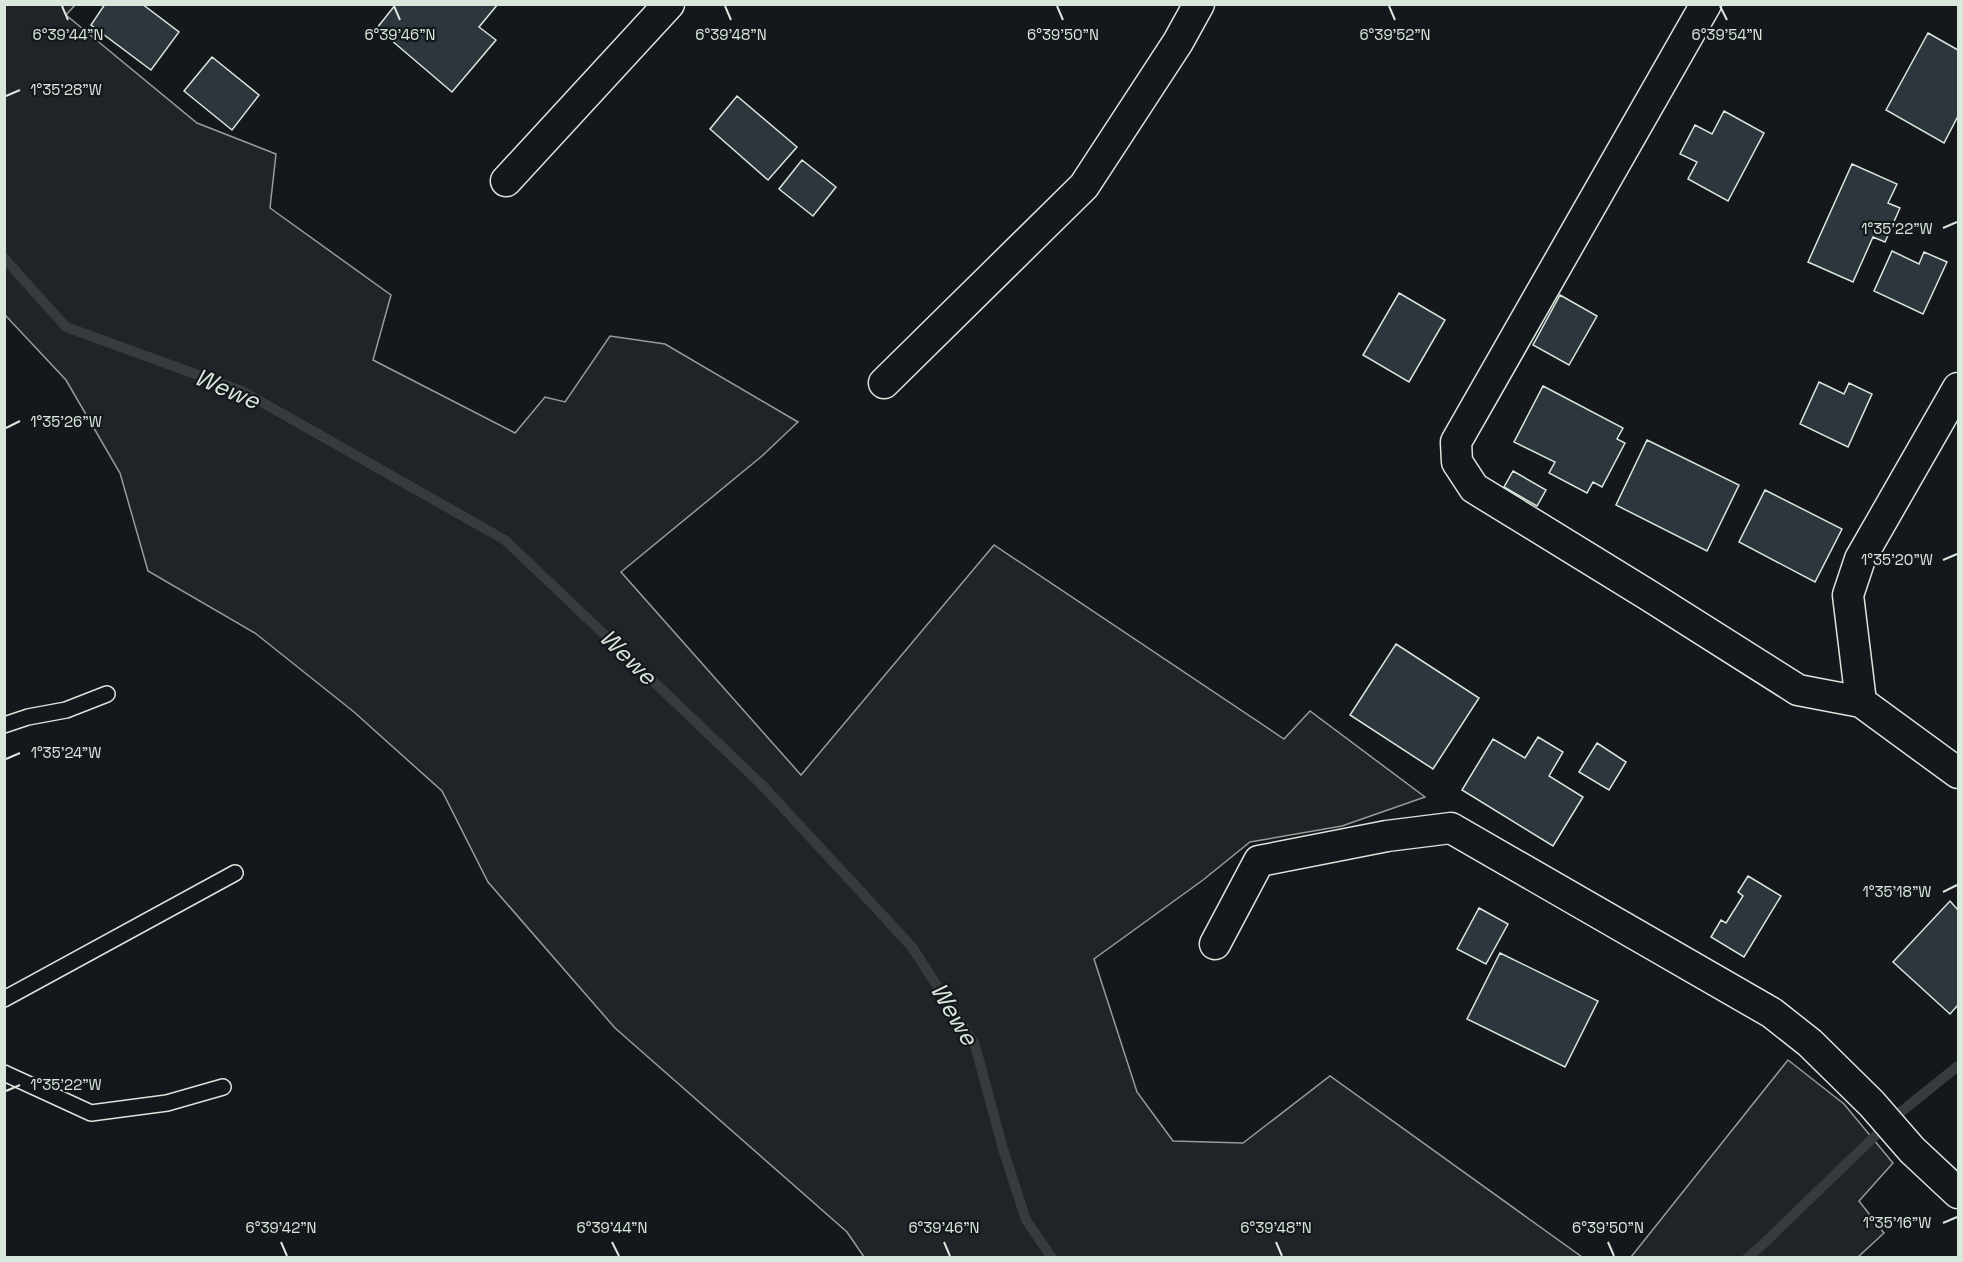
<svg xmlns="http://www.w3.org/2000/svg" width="1963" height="1262" viewBox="0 0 1963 1262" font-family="'Space Grotesk',sans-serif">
<rect width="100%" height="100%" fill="#14181c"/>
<path fill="#202428" stroke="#939e99" stroke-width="1.5" d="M5,4l70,1 -9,10 131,108 79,31 -6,54 121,87 -18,65 142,73 30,-36 20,5 45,-66 55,8 133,78 -36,34 -141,116 180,203 193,-230 290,194 26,-28 115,86 -83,29 -92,16 -47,38 -109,79 43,133 36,49 70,2 87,-67 252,181h-718l-17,-25 -232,-204 -127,-146 -46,-91 -88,-79 -99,-79 -107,-62 -28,-98 -54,-93 -61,-65z
M1788,1060l56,44 49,59 -34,38 25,32 -26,24h-227z"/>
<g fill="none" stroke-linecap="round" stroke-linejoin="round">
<path stroke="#363b3e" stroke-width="10" d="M4,258l62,69 176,64 263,149 82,78 175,167 150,162 63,98 28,104 23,71 26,38
M1892,1119l66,-53
M1747,1258l12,-10 116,-112"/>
</g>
<path fill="#2c363c" stroke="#d8e6dc" stroke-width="1.5" d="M105,4h37l37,28 -28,38 -60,-45z
M396,4h102l-19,23 17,13 -44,52 -75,-64z
M1928,33l30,17v66l-14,27 -58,-33z
M212,57l47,38 -27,35 -48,-39z
M737,96l60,51 -29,33 -58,-51z
M1724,111l40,22 -36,68 -40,-22 9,-17 -17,-8 15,-29 17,9z
M802,160l34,27 -23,29 -34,-27z
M1852,164l45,20 -9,19 12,5 -15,34 -12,-5 -20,45 -45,-20z
M1892,251l27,13 5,-12 23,10 -24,52 -49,-23z
M1399,293l46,27 -36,62 -46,-27z
M1560,295l37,21 -28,49 -36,-20z
M1819,382l25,12 5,-11 23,11 -24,53 -48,-23z
M1543,386l80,42 -6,11 8,4 -23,44 -9,-5 -6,11 -38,-20 6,-11 -41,-20z
M1647,440l92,45 -32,66 -91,-46z
M1513,471l33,19 -9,16 -33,-19z
M1765,490l77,39 -27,53 -76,-40z
M1396,644l83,54 -46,71 -83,-54z
M1538,737l25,15 -14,24 34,21 -30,49 -91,-56 31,-51 32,19z
M1597,743l29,19 -17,28 -30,-18z
M1748,876l33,20 -37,61 -33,-20 10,-17 5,3 17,-27 -5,-4z
M1950,901l8,9v95l-8,9 -57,-52z
M1479,908l29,16 -22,40 -29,-15z
M1500,953l98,48 -33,66 -98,-48z"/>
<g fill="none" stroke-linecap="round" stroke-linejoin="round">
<defs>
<path id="lane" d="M4,725l24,-8 38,-7 41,-16
M4,999l231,-126
M4,1073l87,40 76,-10 56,-16"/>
<path id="street" d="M1706,4l-250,438 1,20 17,26 174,107 150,95 63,12 97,71
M506,181l163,-177
M884,383l200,-197 94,-144 21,-38
M1861,702l-13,-107 12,-36 98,-171
M1215,944l44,-83 128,-25 64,-8 321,185 38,30 62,61 40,46 46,43"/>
</defs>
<use href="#lane" stroke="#d8e6dc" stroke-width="18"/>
<use href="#street" stroke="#d8e6dc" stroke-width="33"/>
<use href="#lane" stroke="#14181c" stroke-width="15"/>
<use href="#street" stroke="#14181c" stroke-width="30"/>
</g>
<path fill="none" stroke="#d8e6dc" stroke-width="2" d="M62,6l6,14M394,6l6,14M725,6l6,14M1057,6l6,14M1389,6l6,14M1720,6l7,14M6,96l14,-6M1943,228l14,-6M6,428l14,-7M1943,560l14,-6M6,759l14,-6M1943,892l14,-7M6,1091l14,-6M1943,1223l14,-6M281,1242l6,14M612,1242l7,14M944,1242l6,14M1276,1242l6,14M1608,1242l6,14"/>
<g text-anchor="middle" stroke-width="4.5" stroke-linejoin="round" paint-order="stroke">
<g font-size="24" font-style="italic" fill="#d8e6dc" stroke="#14181c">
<text transform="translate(227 389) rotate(23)" y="8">Wewe</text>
<text transform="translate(628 657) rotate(44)" y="8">Wewe</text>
<text transform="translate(954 1014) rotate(59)" y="8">Wewe</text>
</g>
</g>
<g font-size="15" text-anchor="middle" fill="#d8e6dc" stroke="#14181c" stroke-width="4.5" stroke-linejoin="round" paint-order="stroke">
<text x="68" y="40">6°39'44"N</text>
<text x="400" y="40">6°39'46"N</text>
<text x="731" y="40">6°39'48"N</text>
<text x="1063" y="40">6°39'50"N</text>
<text x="1395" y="40">6°39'52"N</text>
<text x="1727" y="40">6°39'54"N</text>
<text x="66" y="95">1°35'28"W</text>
<text x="1897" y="234">1°35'22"W</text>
<text x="66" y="427">1°35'26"W</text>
<text x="1897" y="565">1°35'20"W</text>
<text x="66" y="758">1°35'24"W</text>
<text x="1897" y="897">1°35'18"W</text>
<text x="66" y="1090">1°35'22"W</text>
<text x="1897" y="1228">1°35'16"W</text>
<text x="281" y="1233">6°39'42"N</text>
<text x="612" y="1233">6°39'44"N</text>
<text x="944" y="1233">6°39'46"N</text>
<text x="1276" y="1233">6°39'48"N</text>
<text x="1608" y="1233">6°39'50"N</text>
</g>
<rect width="1963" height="1262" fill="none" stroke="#d8e6dc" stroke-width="12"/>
</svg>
